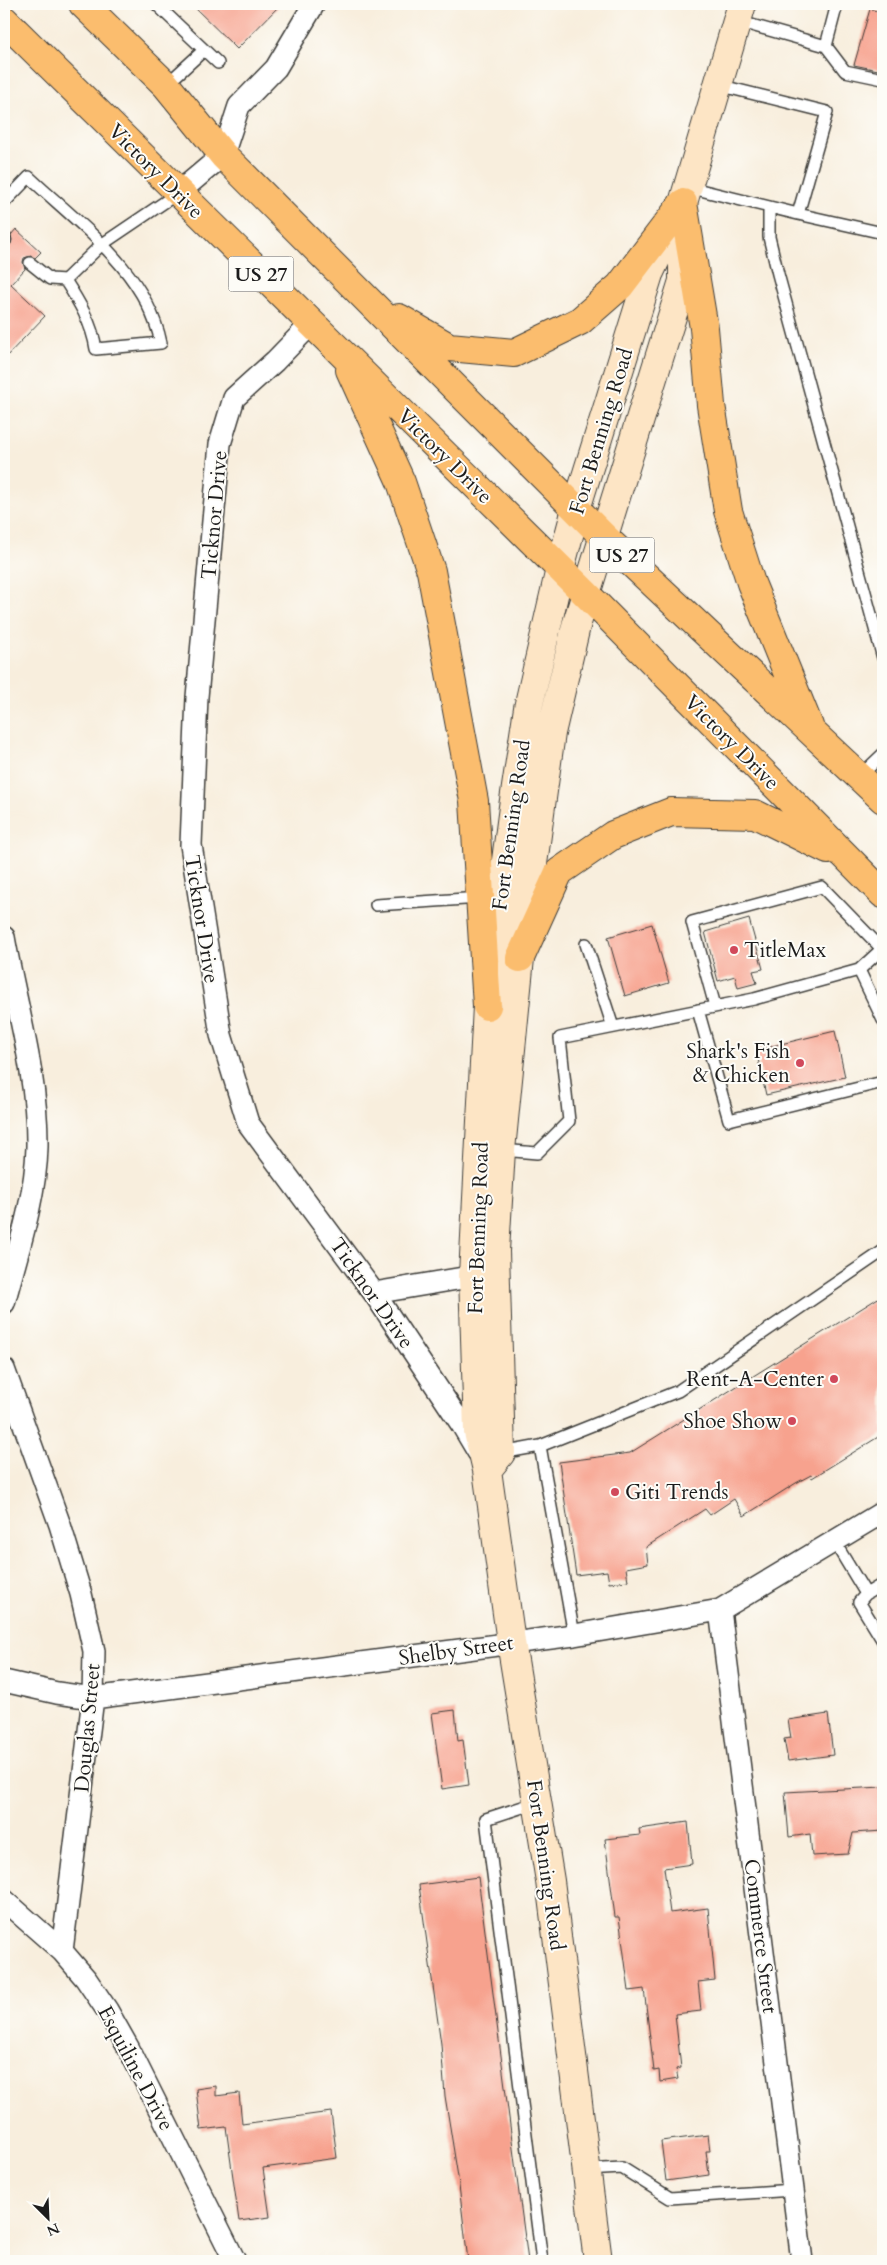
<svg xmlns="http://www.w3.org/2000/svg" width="887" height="2265" viewBox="0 0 887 2265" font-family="Cardo,serif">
<rect width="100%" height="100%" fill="#fdfcf7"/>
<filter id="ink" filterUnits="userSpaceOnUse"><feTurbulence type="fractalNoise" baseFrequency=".02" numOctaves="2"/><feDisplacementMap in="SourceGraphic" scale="10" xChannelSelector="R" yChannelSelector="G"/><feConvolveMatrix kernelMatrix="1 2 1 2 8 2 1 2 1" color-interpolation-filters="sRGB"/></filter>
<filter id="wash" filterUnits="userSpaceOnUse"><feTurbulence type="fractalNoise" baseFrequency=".0096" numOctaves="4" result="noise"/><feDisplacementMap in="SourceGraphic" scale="20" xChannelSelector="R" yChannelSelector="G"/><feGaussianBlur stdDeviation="1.12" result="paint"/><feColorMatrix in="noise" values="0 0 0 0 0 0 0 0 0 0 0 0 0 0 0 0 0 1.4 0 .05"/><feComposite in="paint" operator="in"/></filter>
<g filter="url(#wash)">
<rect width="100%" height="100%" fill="#f8eedd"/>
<g id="blocks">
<path fill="#f7a28e" d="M191,4h90l-44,45z
M870,9l13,4v58l-29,-6z
M16,229l25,23 -6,6 -4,-2 -7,2 -1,4 2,7 -14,15 34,32 -41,43v-112l7,-3 1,-4 -1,-5z
M749,919l14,50 -10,2 4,12 -19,5 -3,-12 -17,5 -13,-49z
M652,924l17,59 -44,13 -17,-59z
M835,1031l10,46 -79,18 -10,-45z
M883,1295v139l-71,44 -1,-3 -15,8 -52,33 -10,-17 -24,16 -5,-6 -59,38 2,17 -22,4 2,13 -19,2 -2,-12 -31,4 -17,-113 71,-9z
M455,1710l3,31 5,-1 6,45 -27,4 -10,-76z
M828,1714l5,41 -45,6 -4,-22 7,-1 -3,-18z
M883,1787v44l-30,2 -5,21 -36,2 -2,-22 -21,3 -4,-45z
M688,1822l4,42 -28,4 6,45 38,-5 7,72 -17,2 3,29 -26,3 6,54 -5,1 2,10 -18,3 -1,-12 -5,1 -10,-82 -15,2 -10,-74h-4l-10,-78 35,-4 -1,-6z
M478,1877l34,264 16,120h-60l-10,-84 -13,-81 -4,-52 -22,-159z
M216,2086v10l23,-3 3,31 89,-12 6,46 -74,10 7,49 -31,4 -13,-94 -25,3 -5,-41z
M708,2135l2,16h-4l3,24 -43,6 -5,-40z"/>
</g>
</g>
<g filter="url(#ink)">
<use href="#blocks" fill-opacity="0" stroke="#3d3c39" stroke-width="1"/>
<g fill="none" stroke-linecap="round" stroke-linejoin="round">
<defs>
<path id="lane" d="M156,4l62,59
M737,21l89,25 19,25 38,8
M826,46l11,-42
M166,85l38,-35
M688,187l110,27 29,-102 -109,-27
M4,203l25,-26c51,48 117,94 132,166l-65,6c-4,-26 -17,-47 -31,-69l36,-35 77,-52
M769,207v30l9,37 105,384
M798,214l85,19
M4,238l1,2
M30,263l20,16 15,1
M859,777l24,-23
M376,905l104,-7
M586,944l27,83
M859,970l24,50
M715,1006l-23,-84 130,-35 61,63
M698,1010l31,110 154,-38
M501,1150l36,3 32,-32 -9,-83 194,-39 105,-29 24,-22
M540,1446l34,189
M501,1453l39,-7 138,-55 205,-140
M834,1541l32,53 17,-10
M866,1594l-7,8 24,39
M538,1802l-52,17 56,442
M586,2170l36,-2 48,30 123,-8"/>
<path id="street" d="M178,193l45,-38 16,-49 37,-38 38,-64
M311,324l-36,37 -41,37 -14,46 -23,253 -6,148 30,190 27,88 126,170 88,132 16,27
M4,937c12,69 34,139 33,210 -1,50 -20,107 -33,156
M374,1293l113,-19
M4,1369l56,156 21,69 13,57 -1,47 -31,253
M720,1610l82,651
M4,1681l53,12 36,5 481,-63 146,-25 163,-98
M4,1900l58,51 24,28 21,31 22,39 106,212"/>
<path id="secondary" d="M487,1470l14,-17 -6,-202 6,-101 19,-192 31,-225 25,-107 107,-345v-36
M598,2261l-48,-380 -39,-239 -24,-172 -9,-38 -5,-157 14,-269 26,-199 15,-99 32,-139 16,-60 73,-235 34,-71 59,-199"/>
<path id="highway" d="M83,4l83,81 57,70 381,382 279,262
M4,20l581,573 298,301
M683,203l21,125 7,77 17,106 23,72 58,143
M399,318l50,29 65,6 66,-32 40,-35 63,-83
M350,370l51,112 30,89 43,230 13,205
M520,958l39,-86 54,-37 58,-23 84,2 73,36"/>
</defs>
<use href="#lane" stroke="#3d3c39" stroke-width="14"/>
<use href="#street" stroke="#3d3c39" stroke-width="24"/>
<use href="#secondary" stroke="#3d3c39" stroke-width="30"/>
<use href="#highway" stroke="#3d3c39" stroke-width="30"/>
<use href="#lane" stroke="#fff" stroke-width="11"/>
<use href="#street" stroke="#fff" stroke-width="21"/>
<use href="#secondary" stroke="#fde5c5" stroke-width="28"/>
<use href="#highway" stroke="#fbbd6e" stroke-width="28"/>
</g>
</g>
<g fill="#d1495b" stroke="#fdfcf7" stroke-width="2">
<circle cx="734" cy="950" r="5"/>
<circle cx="800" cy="1063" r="5"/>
<circle cx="834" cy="1379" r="5"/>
<circle cx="792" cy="1421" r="5"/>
<circle cx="615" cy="1492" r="5"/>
</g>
<g text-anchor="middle" stroke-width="4" stroke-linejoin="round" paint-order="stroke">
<g fill="#fdfcf7" stroke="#605f5e" stroke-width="1">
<rect x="228.5" y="256.5" width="65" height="35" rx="4"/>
<rect x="589.5" y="537.5" width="65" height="35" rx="4"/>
</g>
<g font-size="20" font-weight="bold" fill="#1c1c1c">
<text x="261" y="281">US 27</text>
<text x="622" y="562">US 27</text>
</g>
<g font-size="21" fill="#1c1c1c" stroke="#fdfcf7">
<text transform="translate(156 171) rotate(45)" y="7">Victory Drive</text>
<text transform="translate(601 431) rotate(-73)" y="7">Fort Benning Road</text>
<text transform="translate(445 456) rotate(45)" y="7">Victory Drive</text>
<text transform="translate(214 515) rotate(-85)" y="7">Ticknor Drive</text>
<text transform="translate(732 742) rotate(45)" y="7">Victory Drive</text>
<text transform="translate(511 825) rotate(-82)" y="7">Fort Benning Road</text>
<text transform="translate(202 919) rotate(81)" y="7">Ticknor Drive</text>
<text transform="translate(478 1228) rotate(-88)" y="7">Fort Benning Road</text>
<text transform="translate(372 1293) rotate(55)" y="7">Ticknor Drive</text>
<text transform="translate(456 1650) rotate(-8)" y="7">Shelby Street</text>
<text transform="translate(87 1728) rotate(-85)" y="7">Douglas Street</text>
<text transform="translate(546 1865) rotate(82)" y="7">Fort Benning Road</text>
<text transform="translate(761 1936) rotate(83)" y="7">Commerce Street</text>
<text transform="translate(136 2068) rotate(62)" y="7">Esquiline Drive</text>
</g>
<g font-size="21" fill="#1c1c1c" stroke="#fdfcf7" text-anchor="end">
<text x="744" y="957" text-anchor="start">TitleMax</text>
<text x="790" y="1058">Shark's Fish<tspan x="790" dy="24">&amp; Chicken</tspan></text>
<text x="824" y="1386">Rent-A-Center</text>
<text x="782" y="1428">Shoe Show</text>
<text x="625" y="1499" text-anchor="start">Giti Trends</text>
</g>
</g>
<rect width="887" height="2265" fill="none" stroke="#fdfcf7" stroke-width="20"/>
<g transform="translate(48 2218) rotate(156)" stroke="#fdfcf7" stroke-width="4" paint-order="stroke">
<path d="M0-4L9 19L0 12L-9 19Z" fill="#1c1c1c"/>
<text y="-8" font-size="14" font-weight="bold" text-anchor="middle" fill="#1c1c1c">N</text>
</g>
</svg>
